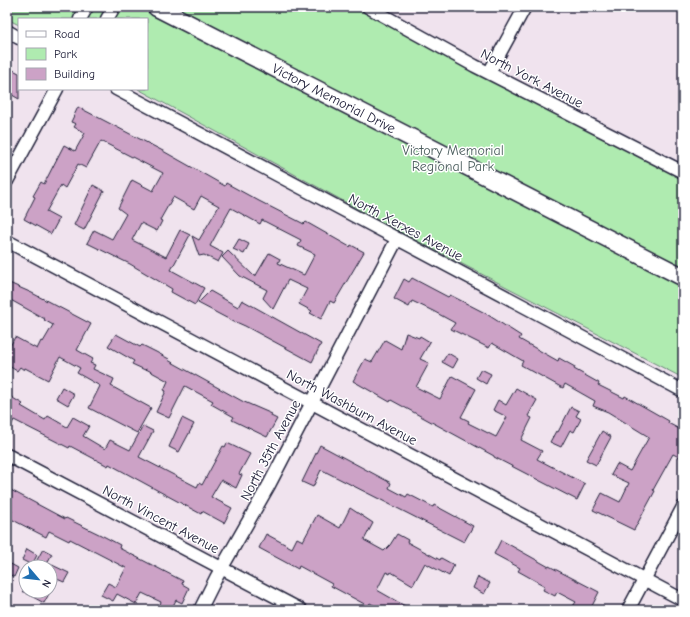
<svg xmlns="http://www.w3.org/2000/svg" width="690" height="617" viewBox="0 0 690 617" font-family="'Comic Neue',sans-serif">
<rect width="100%" height="100%" fill="#f0e3ee"/>
<filter id="ink" filterUnits="userSpaceOnUse"><feTurbulence type="fractalNoise" baseFrequency=".025" numOctaves="2"/><feDisplacementMap in="SourceGraphic" scale="8" xChannelSelector="R" yChannelSelector="G"/><feConvolveMatrix kernelMatrix="1 2 1 2 8 2 1 2 1" color-interpolation-filters="sRGB"/></filter>
<g filter="url(#ink)">
<path fill="#afebb0" stroke="#688676" d="M7,7h351l325,169v202l-281,-145 -264,-144h9v-70h-128v6l-12,-6z"/>
<path fill="#cca2c6" stroke="#22223b" d="M7,67l12,6v26l-12,-7z
M78,107l85,44 62,35 1,-3 33,18 45,23 2,-2 44,25 1,-2 13,7 -30,51 -4,-2 -9,18 -11,-6 2,-2 -13,-7 8,-15 -19,-9 -15,29 -10,-11 4,-8 -27,-14 -18,-19 6,-6 27,26 14,-24 11,6 -2,4 26,12 11,-21 -17,-8 3,-6 -39,-20 -2,4 -29,-16 -21,38 13,7 -5,9 -14,-7 -5,1 -7,-20 7,4 20,-34 -18,-10 -7,13 -21,-12 -13,23 2,1 -5,10 -16,-8 -9,17 34,17 14,-27 10,5 -19,35 33,18 -9,17 -24,-13 1,-3 -42,-25 -43,-21 7,-13 18,9 14,-25 -8,-6 14,-28 21,11 10,-18 -62,-32 -15,27 -8,-4 -13,24 -4,-3 -15,27 13,7 -8,15 -27,-15 11,-22 -2,-1 8,-14 3,2 20,-39 11,6 10,-18 -11,-6 2,-3 -5,-2z
M93,185l11,6 -20,39 -10,-5z
M239,239l10,5 -5,10 -11,-5z
M412,278l36,19 2,-2 35,18 36,23 -2,3 39,22 1,-3 16,9 -1,2 25,14 -1,2 26,13 1,-2 44,25 -1,2 15,8v28l-10,-5 -20,36 2,1 -21,39 -41,-20 9,-17 18,9 9,-19 -18,-8 6,-11 13,7 19,-34 -41,-25 -15,-6 2,-5 -30,-17 -2,4 -4,-2 -38,-21 2,-4 -31,-18 -3,5 -38,-19 4,-6 -22,-12 -21,-10 -3,6 -15,-8 10,-20 5,3z
M7,282l25,11 59,31 -14,26 16,9 -3,4 5,2 -2,4 21,10 -3,7 40,22 -14,25 -48,-25 11,-22 -23,-13 3,-5 -20,-11 -12,23 -23,-12 -1,2 -4,-3 -3,4 -10,-6v-13l8,-15 22,12 4,-8 2,1 10,-17 -9,-5 1,-1 -38,-21z
M210,291l28,16 4,-7 79,44 -9,18 -67,-36 -9,-4v1l-38,-20z
M406,333l13,5 1,-2 10,6 -10,17 9,4 -13,24 24,12 12,-23 24,13 -15,28 8,4 -1,2 28,14 11,-20 -14,-7 5,-10 8,5 10,-17 21,12 -9,16 4,2 -11,22 21,11 -5,8 48,25 -8,16 -83,-43v-1l-103,-56 -1,2 -37,-21 12,-22 7,3 13,-22 16,9z
M116,334l24,13 2,-2 14,7 13,7 -1,1 74,41 30,13 -1,2 6,3 -10,18 -35,-17 2,-3 -23,-13 2,-3 -28,-15 -16,32 -13,-6 10,-21 -2,-1 4,-9 -22,-12 -1,1 -13,-6 2,-3 -26,-15z
M448,353l10,6 -5,9 -11,-6z
M481,369l10,5 -5,10 -10,-6z
M62,387l12,7 -6,11 -12,-7z
M11,397l12,7 -2,2 24,14 3,-4 19,11 6,-10 16,9 -6,10 22,13 5,-9 20,10 13,-24 10,5 -14,26 58,30 2,-4 3,2 21,-39 2,1 2,-4 23,11 -11,20 3,1 -6,13 -15,-8 -10,17 21,11 -8,15 -22,-12 -1,3 -92,-50 -1,2 -38,-20 -1,2 -55,-28 -7,13v-29z
M571,407l8,4 -3,5 5,3 -7,13 -4,-2 -9,17 -11,-5 6,-11 2,1z
M182,418l12,6 -15,28 -10,-5z
M602,431l9,6 -15,28 -10,-5z
M320,445l71,38 -2,5 17,9 2,-3 25,13 1,-2 39,21 -9,16 -140,-71 -3,-1 -8,17 -11,-5z
M7,488l58,31 1,-1 39,19 15,8 -1,3 64,33 -1,3 7,4 -7,15 -6,-3 -5,10h-14l4,-8 -19,-9 -6,11 -19,-10 -4,7 -12,-6 7,-12 8,4 10,-19 -56,-29 -1,2 -20,-10 -3,6 -37,-19 3,-7 -5,-3z
M350,508l23,15 -9,17 20,11 6,-6 7,-11 11,6 -1,2 33,18 1,-2 13,7 -5,11 -24,-13 -12,22 -22,-13 -1,2 -4,-2 -9,18 35,20h-30l-12,-7 -2,3 -37,-20 1,-2 -33,-18 -1,3 -39,-21 7,-14 26,14 5,-10 6,3 14,-26 23,13z
M501,540l48,27v-1l50,26 -9,18h-9l-8,-4 3,-4 -19,-10 -2,4 -12,-6 2,-4 -27,-15 2,-3 -26,-14z
M27,549l10,6 -5,10 -10,-5z
M43,549l9,5 -6,11 -9,-5z
M7,562l11,6 -4,9 -7,-4z
M50,564l19,9 -5,9 -7,-3 -13,24 -22,-12h28z
M478,577l12,6 -6,11 -11,-6z"/>
<g fill="none" stroke-linecap="round" stroke-linejoin="round">
<defs>
<path id="street" d="M368,7l107,59 208,106
M80,19l7,-12
M107,19l7,-12
M7,31l12,7
M489,73l36,-66
M116,89l567,302
M7,181l50,-92
M7,241l676,359
M7,455l294,155
M200,610l16,-32 53,-93 128,-246
M628,610l55,-103"/>
<g id="secondary">
<path id="s1" d="M156,7l527,270"/>
</g>
</defs>
<use href="#street" stroke="#22223b" stroke-width="15"/>
<use href="#secondary" stroke="#22223b" stroke-width="20"/>
<use href="#street" stroke="#fff" stroke-width="12"/>
<use href="#secondary" stroke="#fff" stroke-width="17"/>
</g>
</g>
<g text-anchor="middle" stroke-width="3" stroke-linejoin="round" paint-order="stroke">
<g font-size="14" fill="#22223b" stroke="#fff">
<text transform="translate(532 78) rotate(27)" y="5">North York Avenue</text>
<text dy="5" stroke="none"><textPath href="#s1" startOffset="200">Victory Memorial Drive</textPath></text>
<text transform="translate(406 227) rotate(28)" y="5">North Xerxes Avenue</text>
<text transform="translate(352 407) rotate(28)" y="5">North Washburn Avenue</text>
<text transform="translate(270 450) rotate(-62)" y="5">North 35th Avenue</text>
<text transform="translate(161 519) rotate(28)" y="5">North Vincent Avenue</text>
</g>
<g font-size="14" fill="#4c5e5e" stroke="#fff">
<text x="453" y="155">Victory Memorial<tspan x="453" dy="16">Regional Park</tspan></text>
</g>
</g>
<rect width="690" height="617" fill="none" stroke="#fff" stroke-width="24"/>
<rect x="12" y="12" width="666" height="593" fill="none" stroke="#22223b" stroke-width="1.5" filter="url(#ink)"/>
<rect x="18" y="18" width="130" height="72" fill="#ffffff" stroke="#a7a7b1"/>
<rect x="26" y="31" width="20" height="6" fill="#ffffff" stroke="#a7a7b1"/>
<text x="54" y="38" font-size="12" fill="#22223b">Road</text>
<rect x="26" y="48" width="20" height="12" fill="#afebb0" stroke="#a7a7b1"/>
<text x="54" y="58" font-size="12" fill="#22223b">Park</text>
<rect x="26" y="68" width="20" height="12" fill="#cca2c6" stroke="#a7a7b1"/>
<text x="54" y="78" font-size="12" fill="#22223b">Building</text>
<g transform="translate(38 579) rotate(118)"><circle r="19" fill="#ffffff" stroke="#a7a7b1"/>
<path d="M0-3L7 15L0 10L-7 15Z" fill="#1f6fb2"/>
<text y="-6" font-size="11" font-weight="bold" text-anchor="middle" fill="#22223b">N</text>
</g>
</svg>
